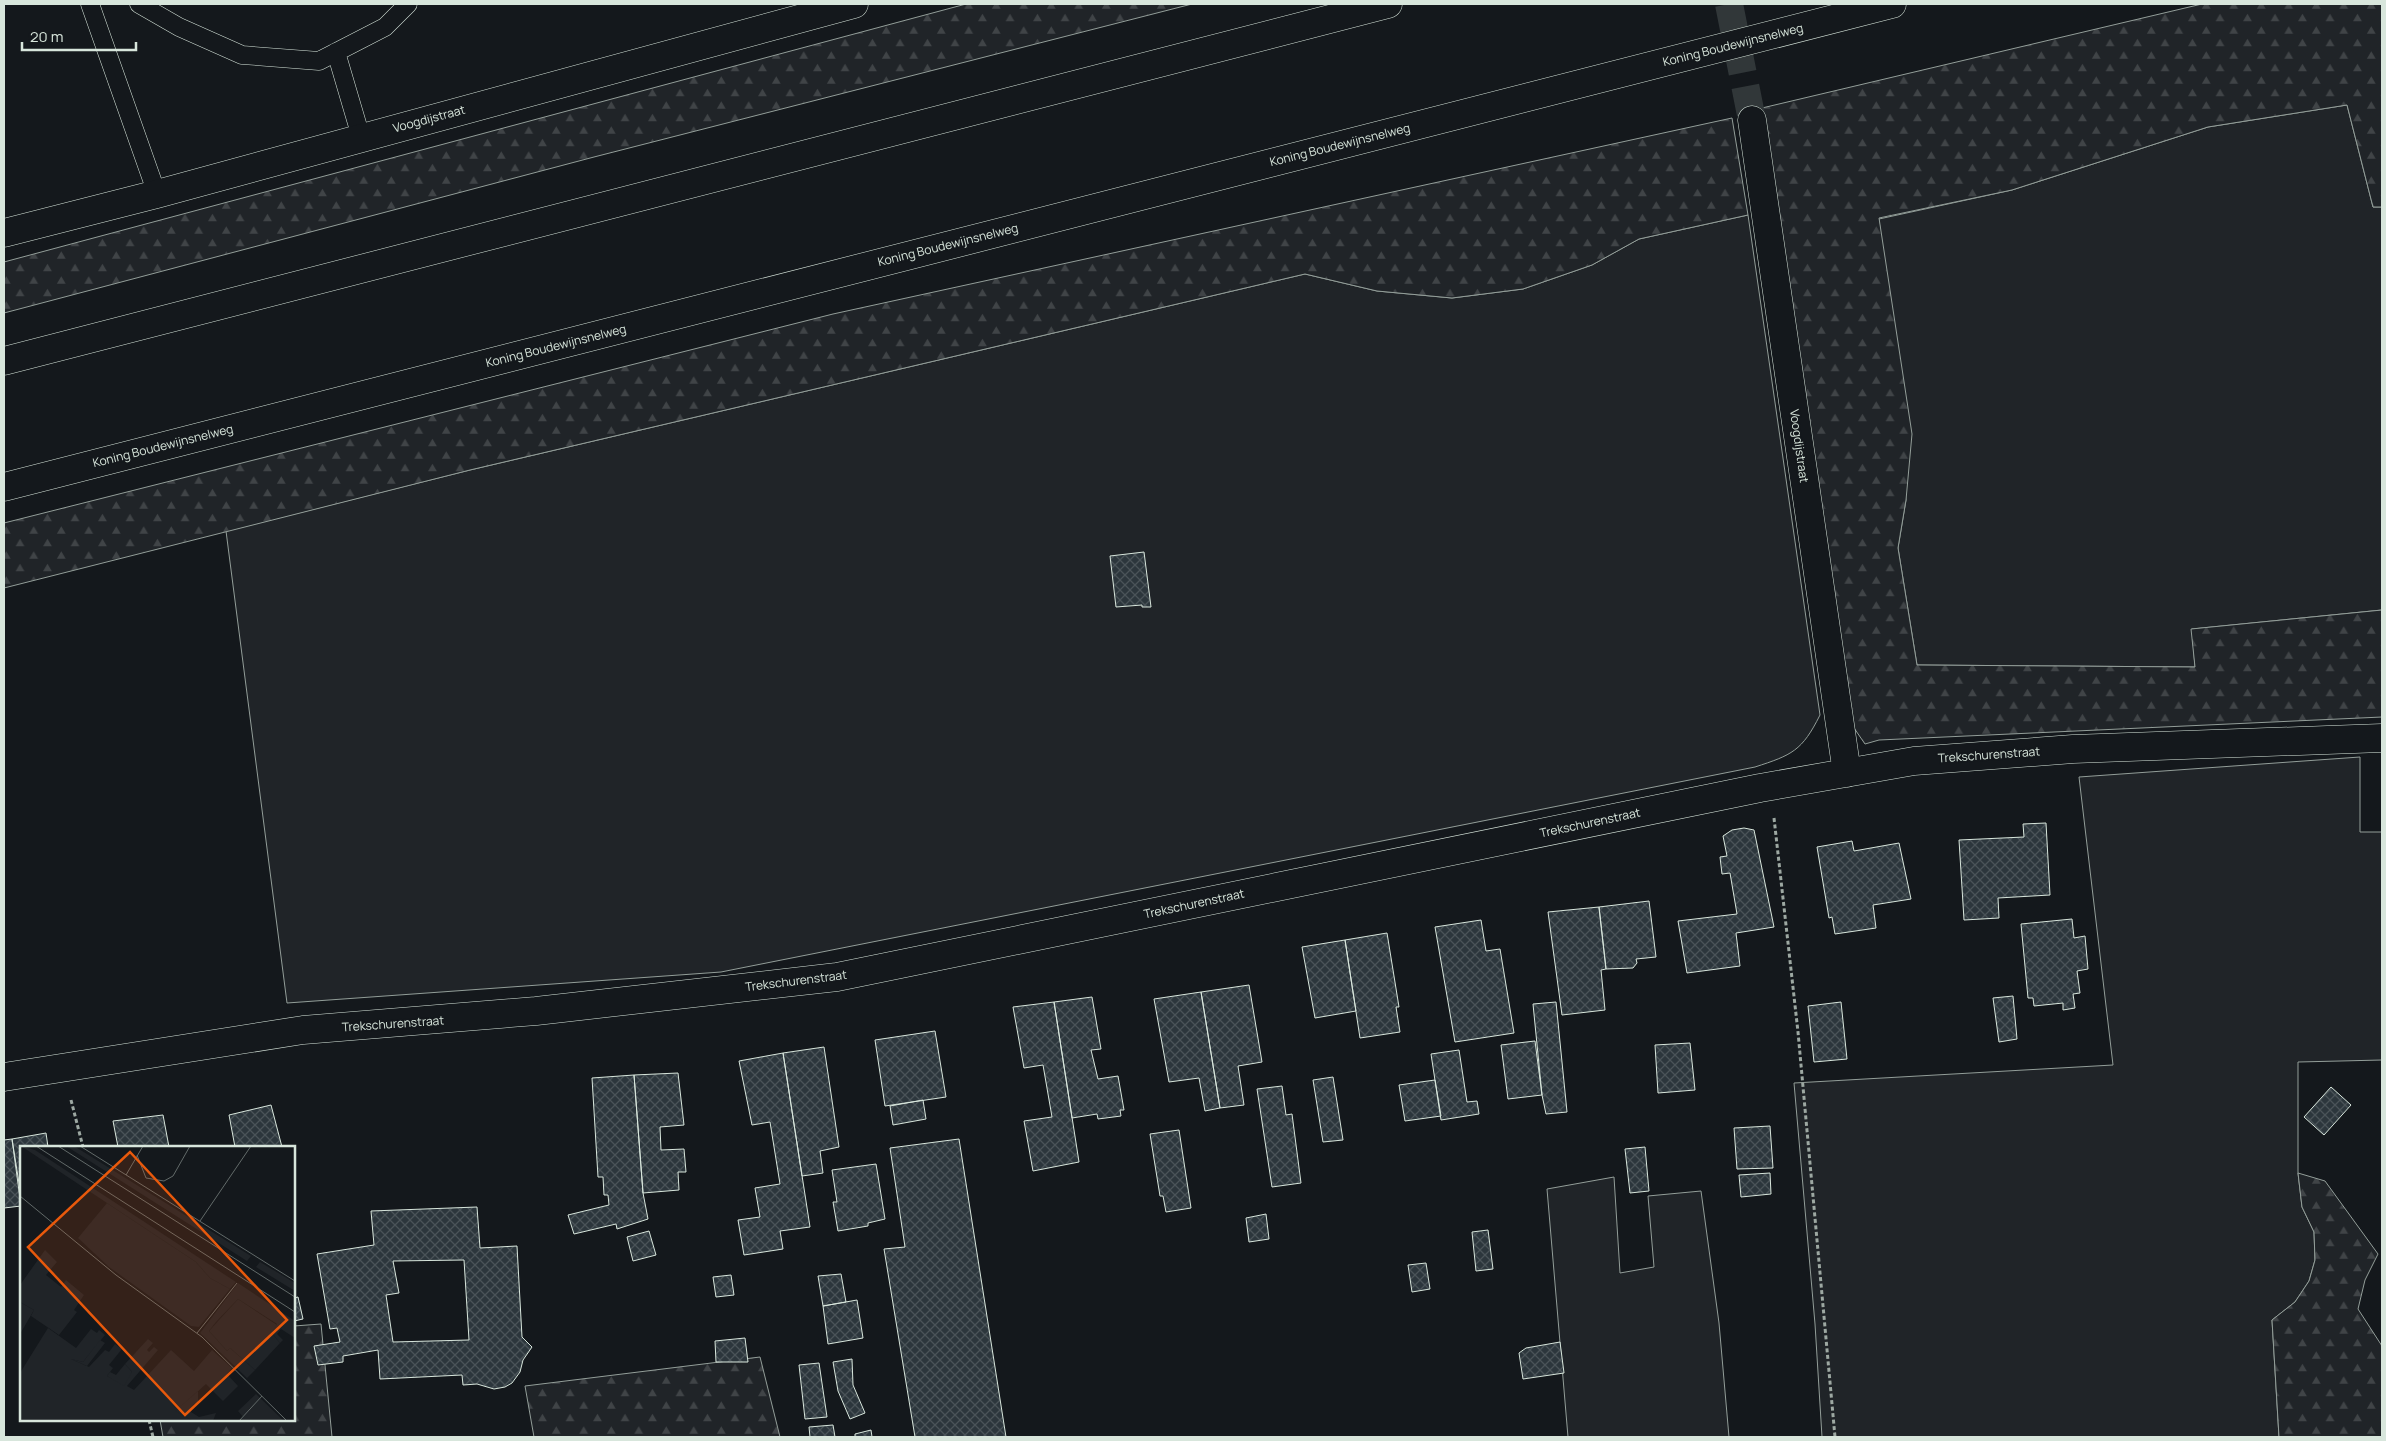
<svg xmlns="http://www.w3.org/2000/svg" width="2386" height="1441" viewBox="0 0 2386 1441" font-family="Manrope,sans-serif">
<defs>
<pattern id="forest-firs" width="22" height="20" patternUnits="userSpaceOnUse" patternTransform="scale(1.25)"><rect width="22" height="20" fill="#202428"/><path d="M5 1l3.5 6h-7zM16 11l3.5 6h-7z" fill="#404447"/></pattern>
<pattern id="building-cross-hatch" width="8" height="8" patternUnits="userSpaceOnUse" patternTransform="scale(1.25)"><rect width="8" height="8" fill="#2c363c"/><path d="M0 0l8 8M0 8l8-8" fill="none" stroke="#4a5358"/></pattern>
</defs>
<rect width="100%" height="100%" fill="#14181c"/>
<path fill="#202428" stroke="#939e99" d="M2347,105l26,102h9v403l-190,19 3,38 -278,-2 -19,-117 8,-48 -27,-281 133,-29 196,-63z
M1748,215l72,500c-18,36 -28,40 -65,52l-1034,205 -434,31 -61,-472 244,-61 835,-196 72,17 75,7 71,-9 69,-24 47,-26z
M2360,757v75h22v228l-84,2v111l4,34 12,25 1,28 -6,21 -14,21 -23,18 7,117h-457l-7,-113 -21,-241 319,-18 -34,-288z
M1614,1177l6,96 34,-6 -6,-71 53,-5 18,132 10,114h-161l-21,-248z"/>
<path fill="url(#forest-firs)" stroke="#939e99" d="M966,4h226l-598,153 -590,156v-51z
M2202,4h180v203h-9l-26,-102 -139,22 -196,63 -133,28 33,216 -6,66 -8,48 19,117 278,2 -4,-38 191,-19v107l-503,23 -14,4 -11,-16 -92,-620z
M1732,118l16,97 -109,24 -47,26 -69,24 -71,9 -75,-7 -72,-17 -835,196 -466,118v-65l829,-209z
M2298,1173l27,8 53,73 -13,26 -7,29 24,37v91h-103l-7,-117 23,-18 14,-21 6,-21 -1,-28 -12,-25z
M321,1324l11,113h-169l-3,-17h134v-94z
M760,1357l20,80h-246l-9,-51z"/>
<path fill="url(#building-cross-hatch)" stroke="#d8e6dc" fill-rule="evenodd" d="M1144,552l7,55h-9v-2l-26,2 -6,-51z
M2046,823l4,72 -52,3 1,20 -35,2 -5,-80 65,-3 -1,-13z
M1744,828l10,2 20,97 -38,6 4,33 -53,7 -9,-52 59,-7 -7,-41 -8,1 -2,-17 7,-1 -4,-20 9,-6z
M1852,841l2,10 45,-8 12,56 -38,6 3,23 -41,6 -3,-17 -3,1 -12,-71z
M1649,901l7,56 -20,2 1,4 -4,5 -27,1 -7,-62z
M1599,907l7,62 -5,1 4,40 -43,5 -14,-103z
M2072,919l2,19 11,-2 3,33 -11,2 3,22 -7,1 2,14 -12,2v-7l-29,3 -1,-8h-5l-7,-74z
M1481,920l5,31 14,-2 14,84 -59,9 -20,-115z
M1387,933l12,74h-3l4,25 -40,6 -15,-98z
M1345,940l11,71 -41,7 -13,-71z
M1249,985l13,77 -24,4 6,39 -24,3 -19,-116z
M1201,992l19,116 -15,3 -6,-33 -30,4 -15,-83z
M2013,996l4,43 -18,3 -6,-44z
M1092,997l9,52 -10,1 7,29 20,-3 6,34h-4l1,6 -23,3 -1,-5 -25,4 -18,-116z
M1054,1002l25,160 -46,9 -9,-50 28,-4 -9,-52 -19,3 -11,-61z
M1556,1002l11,110 -21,2 -4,-19 -9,-91z
M1841,1002l6,57 -33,3 -6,-56z
M935,1031l11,66 -61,9 -10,-66z
M1535,1041l7,54 -34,4 -7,-54z
M1690,1043l5,47 -37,3 -3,-48z
M824,1047l15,100 -19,4 3,22 -21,3 -19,-123z
M1459,1050l8,52 10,-1 2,13 -38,6 -10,-66z
M783,1053l27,174 -30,4 3,18 -39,6 -6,-35 22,-3 -5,-29 25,-4 -10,-62 -18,3 -13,-64z
M678,1073l6,52 -24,2 1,23 23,-1 2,23h-8l1,18 -36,3 -9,-118z
M634,1075l9,118 5,26 -31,10 -1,-5 -42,10 -6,-19 41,-10 -1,-10h-4l-1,-18h-5l-6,-99z
M1333,1077l10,63 -20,2 -10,-62z
M1435,1080l6,36 -36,5 -6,-36z
M1282,1086l4,29 6,-1 9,69 -29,4 -15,-98z
M2331,1087l20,18 -27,30 -20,-18z
M923,1100l3,19 -33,6 -3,-19z
M271,1105l11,42h-47l-6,-32z
M163,1115l6,32h-51l-5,-26z
M1770,1126l3,42 -36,1 -3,-41z
M1179,1130l12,78 -25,4 -3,-16h-3l-10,-62z
M46,1133l2,14h-27v49l-9,-57z
M12,1139l9,67 -17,2v-68z
M959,1139l47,298h-91l-31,-188 21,-2 -15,-99z
M1645,1147l4,44 -19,2 -5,-44z
M876,1164l9,55 -17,4v3l-30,5 -5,-29h4l-5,-32z
M1770,1173l1,21 -30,3 -2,-22z
M477,1207l3,41 37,-2 5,91 10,10 -9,13 -3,12 -8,11 -7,4 -11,2 -17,-5 -14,1 -1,-10 -82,4 -2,-29 -35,6v6l-25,3 -4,-19 26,-4 -3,-14 -7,1 -13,-75 57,-9 -3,-34zM464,1260l5,80 -76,2 -7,-47 13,-2 -6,-32z
M1266,1214l3,25 -20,3 -3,-24z
M1488,1230l5,39 -17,2 -4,-39z
M649,1231l7,24 -23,6 -6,-24z
M1426,1263l4,26 -18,3 -4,-27z
M841,1274l5,28 -23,4 -5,-30z
M731,1275l3,20 -18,2 -3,-20z
M298,1297l5,22 -9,2v-23z
M857,1300l6,38 -35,6 -5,-38z
M745,1338l3,24h-32l-1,-21z
M1560,1342l4,31 -41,6 -4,-26 7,-5z
M852,1359l1,26 12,28 -15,6 -12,-28 -5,-29z
M819,1363l8,54 -22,2 -6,-54z
M833,1425l2,12h-25l-1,-10z
M871,1430l1,7h-17v-3z"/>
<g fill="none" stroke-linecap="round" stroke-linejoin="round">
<path stroke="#313739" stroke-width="28" stroke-dasharray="28 14" stroke-linecap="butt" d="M1729,4l23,116"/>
<defs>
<path id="service" d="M90,4l67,190
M139,4l40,23 63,28 77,6 66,-34 23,-23
M336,52l25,85"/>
<path id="minor" d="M1752,120l95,653
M4,233l153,-39 697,-190
M4,1077l299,-47 233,-19 301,-34 923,-189 154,-27 159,-12 309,-11"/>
<path id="motorway" d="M4,361l1384,-357
M4,487l1888,-483"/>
</defs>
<use href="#service" stroke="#d8e6dc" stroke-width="19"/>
<use href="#minor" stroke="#d8e6dc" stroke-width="29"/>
<use href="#motorway" stroke="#d8e6dc" stroke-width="29"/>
<path stroke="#9da8a2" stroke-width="3" stroke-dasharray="4 2.5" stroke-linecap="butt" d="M1774,818l24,214 37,405
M71,1100l12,47
M149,1420l4,17"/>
<use href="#service" stroke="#14181c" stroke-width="18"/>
<use href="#minor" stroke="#14181c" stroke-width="28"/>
<use href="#motorway" stroke="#14181c" stroke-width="28"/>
</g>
<g text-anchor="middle" stroke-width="4" stroke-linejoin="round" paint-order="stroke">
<g font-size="12" fill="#d8e6dc" stroke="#14181c">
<text transform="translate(1733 45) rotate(-14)" y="4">Koning Boudewijnsnelweg</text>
<text transform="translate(429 119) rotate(-15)" y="4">Voogdijstraat</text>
<text transform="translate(1340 145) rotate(-14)" y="4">Koning Boudewijnsnelweg</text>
<text transform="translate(948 245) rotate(-14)" y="4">Koning Boudewijnsnelweg</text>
<text transform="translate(556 346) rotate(-14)" y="4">Koning Boudewijnsnelweg</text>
<text transform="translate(163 446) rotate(-14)" y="4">Koning Boudewijnsnelweg</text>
<text transform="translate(1799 446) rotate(82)" y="4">Voogdijstraat</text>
<text transform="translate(1989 755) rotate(-4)" y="4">Trekschurenstraat</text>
<text transform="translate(1590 823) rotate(-12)" y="4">Trekschurenstraat</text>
<text transform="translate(1194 904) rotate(-12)" y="4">Trekschurenstraat</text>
<text transform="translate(796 981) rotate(-7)" y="4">Trekschurenstraat</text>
<text transform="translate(393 1024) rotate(-4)" y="4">Trekschurenstraat</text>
</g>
</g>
<g transform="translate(20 1146)">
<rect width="275" height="275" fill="#14181c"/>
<path d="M87,57l89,59 14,16 20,11 -31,38 -8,-1 -82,-59 -31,-29zM218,153l39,26 -5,8 8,10 -25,27 -25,-22 -3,3 -18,-20zM0,156l14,8 -14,24zM28,182l28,20 15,-19 6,4 2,-3 6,5 -22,27 -12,-3 18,8 16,-17 4,2 6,-8 7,5 -13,16 4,3 -6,8 6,3 11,1 8,-8 -7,-8 23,-25 5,4 -6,7 2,2 5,-5 4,3 -31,36 7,4 37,-40 23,21 18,-21 20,18 -5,6 11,12 -15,15 -17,-17 -30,27 17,10h-173v-48z" fill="#202428"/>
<path d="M1,0l14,4 201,132 -6,7 -20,-11 -14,-16zM46,0h8l177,110 -4,5zM25,104l12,12 -11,13 15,12 5,-7 18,15 -10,15 3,2 -18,23 -28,-19 3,-6 -14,-8v-17zM240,116l35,21v8l-39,-24zM218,137l57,38v17l-14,-9 -4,5 6,6 -3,3 -8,-10 5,-9 -39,-25 -22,23 -7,9 18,20 3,-3 25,22 -8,8 -47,-45zM80,194l5,3 -18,23 -16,-7 12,3zM105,218l7,8 -8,14 -17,-10 3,-4 6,3zM178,245v11l-5,3 -2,7 8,5 17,-4 -3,8h-20l-18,-10zM236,248l28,27h-44l3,-4 -5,-6z" fill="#202428"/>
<path fill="none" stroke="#626a69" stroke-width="1" d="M16,0l259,166M38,0l237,151M60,0l215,135M117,9l9,23 18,3 9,-5 17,-30M106,29l17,-29M0,50l96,79 86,62 85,84M180,75l51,-75M177,187l40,-50M219,275l23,-25"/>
<path fill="#e8590c" fill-opacity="0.15" stroke="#e8590c" stroke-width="2.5" d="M110,6l157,168 -102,95 -157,-168z"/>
<rect width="275" height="275" fill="none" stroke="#d8e6dc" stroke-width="2.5"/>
</g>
<rect width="2386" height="1441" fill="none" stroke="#d8e6dc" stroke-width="10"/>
<path d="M22 42v8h114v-8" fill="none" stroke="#d8e6dc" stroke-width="2.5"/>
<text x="30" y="42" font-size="15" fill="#d8e6dc" stroke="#14181c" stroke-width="4" paint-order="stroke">20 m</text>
</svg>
